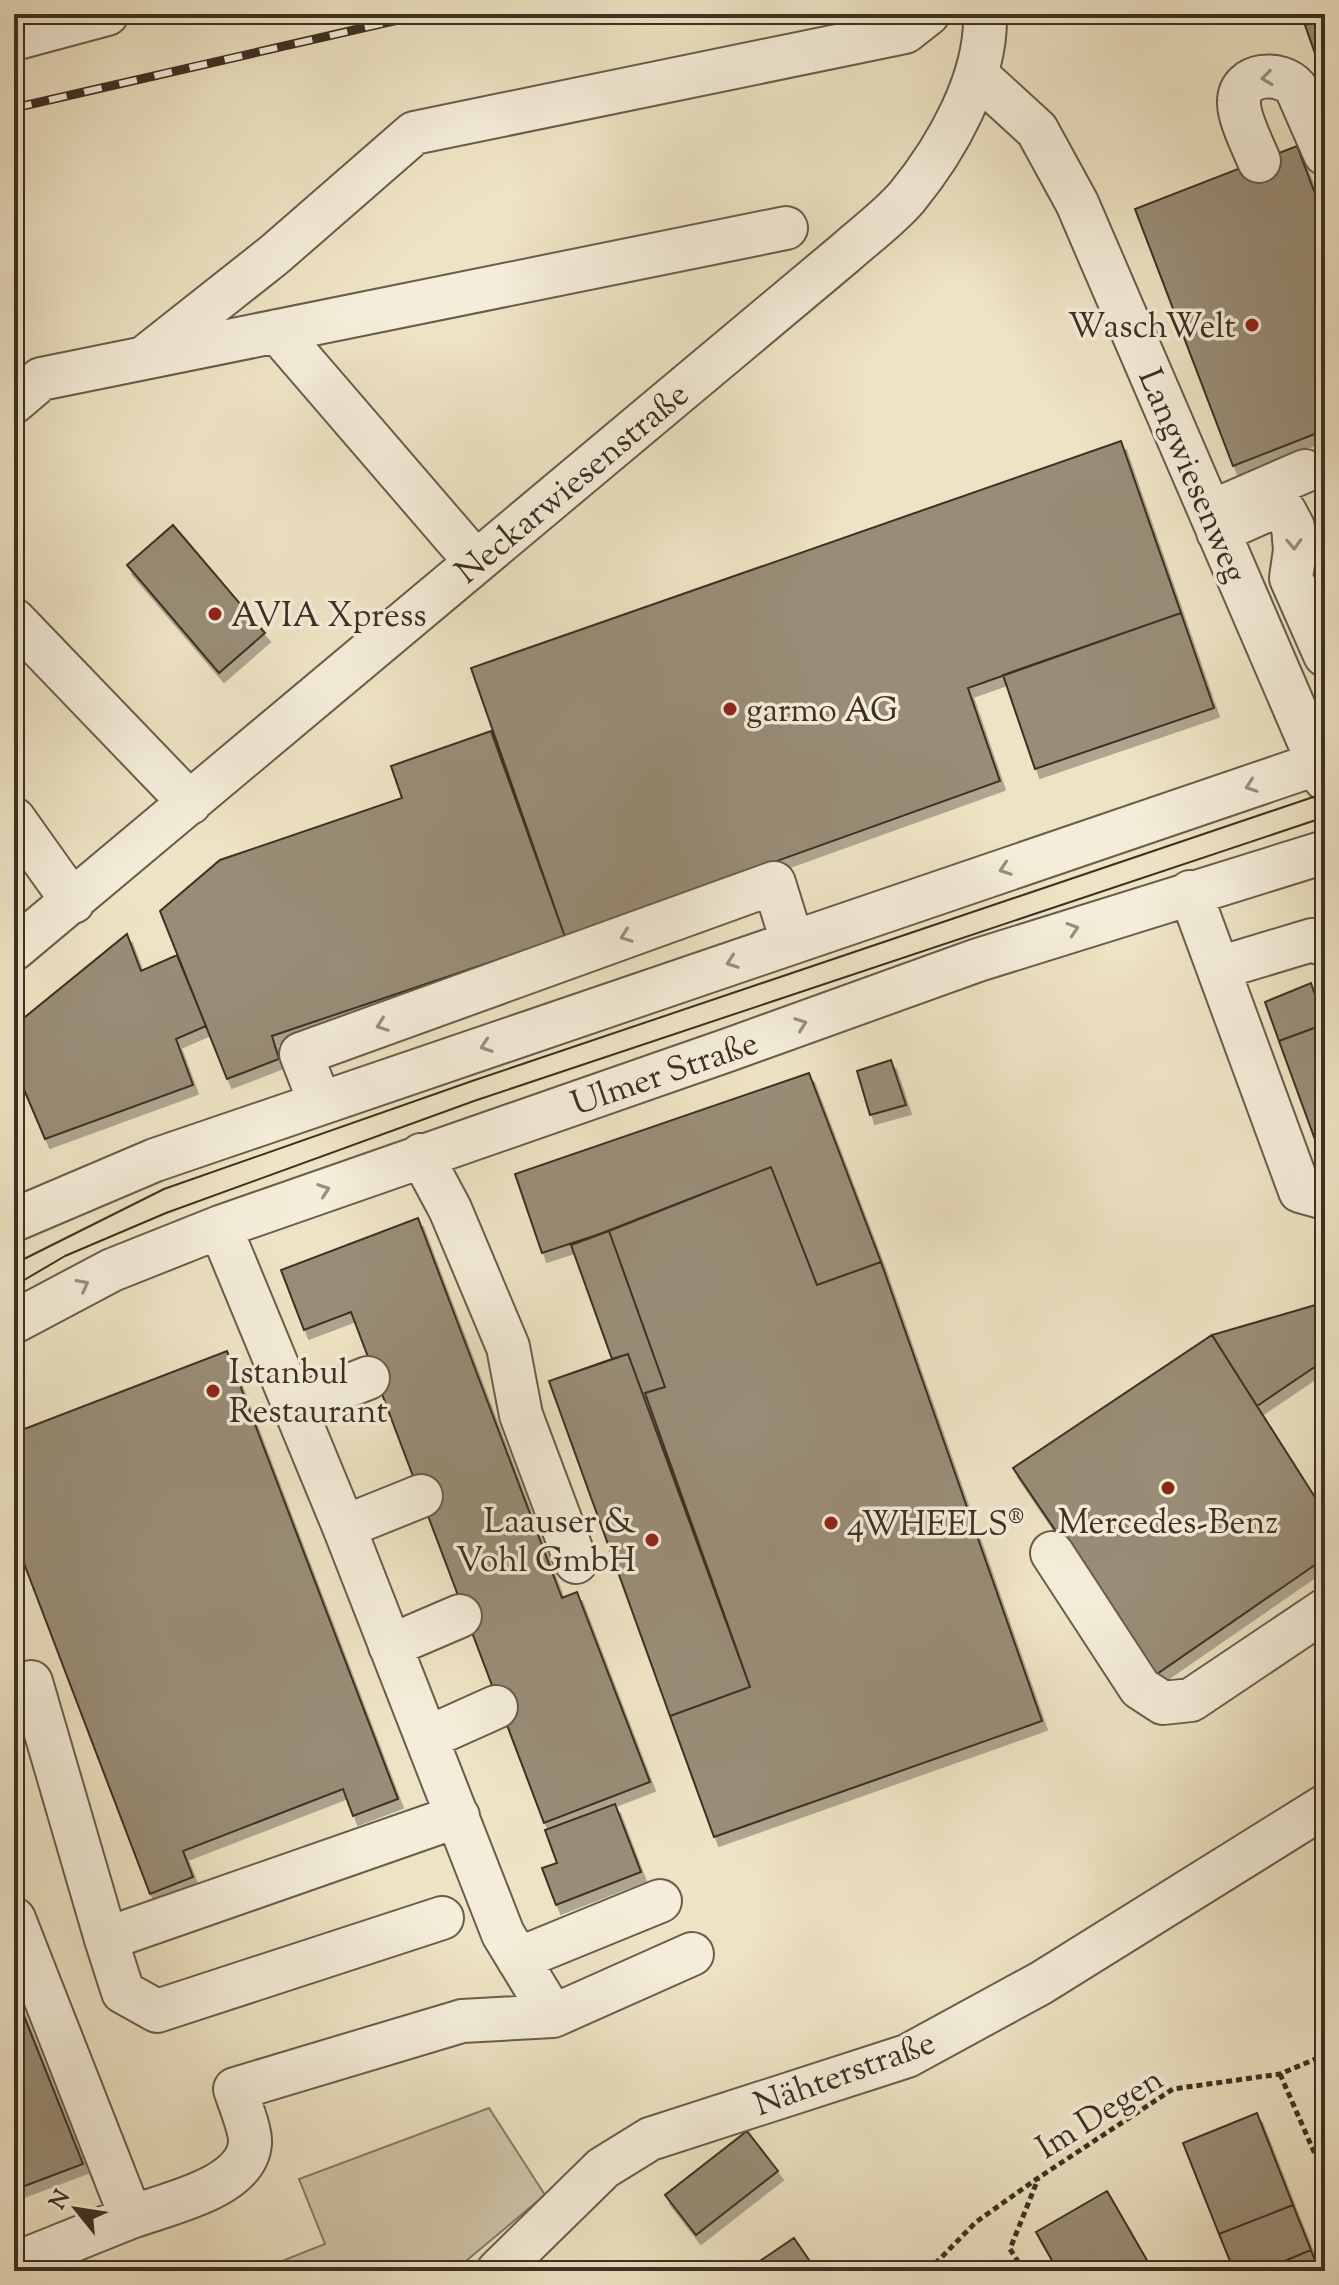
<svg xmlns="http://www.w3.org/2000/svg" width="1339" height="2285" viewBox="0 0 1339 2285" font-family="'Sorts Mill Goudy',serif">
<defs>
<filter id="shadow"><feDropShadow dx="5" dy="9" stdDeviation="0" flood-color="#0004"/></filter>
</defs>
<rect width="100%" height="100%" fill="#eee3c4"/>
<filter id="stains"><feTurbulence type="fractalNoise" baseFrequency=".0025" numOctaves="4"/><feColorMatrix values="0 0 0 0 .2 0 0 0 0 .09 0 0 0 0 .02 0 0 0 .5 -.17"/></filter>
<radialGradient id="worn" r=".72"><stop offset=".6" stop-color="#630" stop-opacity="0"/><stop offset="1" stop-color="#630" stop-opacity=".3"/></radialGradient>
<path fill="#d0c5a9" stroke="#867a66" stroke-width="2" d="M489,2108l56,87 -91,76h-197l68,-27 -26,-65z"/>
<path fill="#998d77" stroke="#3d3023" stroke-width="2" filter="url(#shadow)" d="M1325,18v64l-20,-57z
M1297,146l28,74v210l-92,36 -98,-257z
M1121,441l60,172 -213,75 32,93 -435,156 -94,-269z
M173,525l92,108 -46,40 -92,-108z
M1181,613l33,95 -179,61 -32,-94z
M491,731l74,206 -293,99 7,23 -52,20 -67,-168 60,-51 182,-62 -11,-32z
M127,934l14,37 36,-16 29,71 -30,13 17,46 -148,54 -31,-73v-40z
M1311,983l14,41 -46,17 -14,-39z
M1325,1024v143l-46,-126z
M891,1060l15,45 -36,10 -13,-44z
M809,1073l72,189 -64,23 -46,-118 -162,64 -67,22 -27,-79z
M771,1167l46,118 64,-23 161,459 -328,116 -44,-121 80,-29 -122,-333 -16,5 -41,-114z
M418,1218l144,380 15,-6 73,190 -106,41 -193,-511 -47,18 -23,-60z
M609,1231l56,156 -20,6 105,294 -80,29 -121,-335 63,-22 -41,-114z
M1319,1304l6,8v48l-68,46 -45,-71z
M1212,1335l113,178v45l-171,118 -141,-208z
M227,1351l171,448 -45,17 -10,-27 -160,62 10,26 -43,17 -136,-357v-104z
M628,1354l122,333 -80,29 -121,-335z
M615,1804l26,68 -85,33 -14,-37 15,-5 -12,-33z
M14,1991l69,173 -69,26z
M1257,2113l36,92 -74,29 -36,-91z
M747,2131l31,40 -82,64 -31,-40z
M1107,2191l41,71 -16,9h-74l-22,-39z
M1293,2205l18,45 -51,21h-26l-15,-37z
M794,2238l15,22 -15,11h-49z
M1311,2250l8,21h-59z"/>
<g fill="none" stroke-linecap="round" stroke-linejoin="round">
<defs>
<path id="minor" d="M14,39l93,-25
M977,75l60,55 40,73 248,576
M1259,161c-6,-15 -21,-44 -20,-60 1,-29 42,-31 57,-13l29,66
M277,331l199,231
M145,357l129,-102 140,-122 491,-101 23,-18
M14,402l27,-23 745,-151
M1229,504l76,-33
M1218,532l51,-23 16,3 8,15 2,23 -4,28 34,77
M14,620l176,183
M14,819l59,83
M1190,892l110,299 25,7
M14,949l830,-695c20,-18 45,-36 63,-57 40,-49 80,-119 78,-183
M1219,968l93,-28 13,5
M320,1103l-19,-49 473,-171 18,58
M421,1155l29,54 58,138 13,68 55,147
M14,1220l141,-60 1170,-399
M220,1227l124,300 159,407 50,82 139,-62
M14,1322l98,-52 108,-43 508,-177 250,-90 347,-108
M294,1407l74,-29
M344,1527l77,-31
M1052,1553l88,135 23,15 28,-3 134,-90
M390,1646l70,-30
M14,1689l17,-7 75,257 352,-123
M427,1738l69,-31
M14,1919l117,298c35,-13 116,-29 119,-74 1,-13 -11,-41 -15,-54l227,-68 91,-5
M106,1939l17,53 34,19 285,-93
M518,1959l142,-58
M14,2264l117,-47
M498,2271l105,-103 47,-29 257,-83 134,-73 284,-177"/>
</defs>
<use href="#minor" stroke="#695d4b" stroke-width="46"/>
<path stroke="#3d3023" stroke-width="5" stroke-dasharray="6 4" stroke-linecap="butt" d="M1280,2074l45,103
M928,2271l48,-49 62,-44 135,-89 107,-15 45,-19
M1024,2271l-14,-22 28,-70"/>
<use href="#minor" stroke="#f4edd9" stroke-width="42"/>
<path stroke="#3d3023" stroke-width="2" d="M14,1264l150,-75 311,-109 850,-287
M14,1286l51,-30 101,-43 308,-112 851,-284"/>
<defs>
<path id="rail" d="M14,108l410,-94"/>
</defs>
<use href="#rail" stroke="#3d3023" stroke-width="9"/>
<use href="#rail" stroke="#f4edd9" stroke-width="6" stroke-dasharray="18" stroke-linecap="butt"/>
</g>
<defs><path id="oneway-chevron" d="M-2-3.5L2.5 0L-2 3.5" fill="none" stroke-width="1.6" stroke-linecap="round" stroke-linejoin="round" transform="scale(2)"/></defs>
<g stroke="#988e7e">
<use href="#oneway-chevron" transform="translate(1267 78) rotate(173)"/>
<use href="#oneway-chevron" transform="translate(1294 544) rotate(88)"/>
<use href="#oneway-chevron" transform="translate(1251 786) rotate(161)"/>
<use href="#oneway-chevron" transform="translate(1005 869) rotate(161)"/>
<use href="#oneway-chevron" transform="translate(1073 929) rotate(-18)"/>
<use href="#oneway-chevron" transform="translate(626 936) rotate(160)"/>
<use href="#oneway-chevron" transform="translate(732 962) rotate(161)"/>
<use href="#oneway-chevron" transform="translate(801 1024) rotate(-20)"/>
<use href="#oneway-chevron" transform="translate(382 1025) rotate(160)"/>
<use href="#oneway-chevron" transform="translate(486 1046) rotate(161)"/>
<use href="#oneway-chevron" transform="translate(324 1190) rotate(-19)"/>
<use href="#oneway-chevron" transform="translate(83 1285) rotate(-28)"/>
</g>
<g fill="#8f2418" stroke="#f4edd9" stroke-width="3">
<circle cx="1252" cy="325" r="8"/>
<circle cx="215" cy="614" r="8"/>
<circle cx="730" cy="709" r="8"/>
<circle cx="213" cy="1391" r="8"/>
<circle cx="1168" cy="1488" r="8"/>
<circle cx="831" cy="1523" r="8"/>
<circle cx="652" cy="1540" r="8"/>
</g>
<g text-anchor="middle" stroke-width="7" stroke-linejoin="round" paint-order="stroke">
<g font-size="34" fill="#3d3023" stroke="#f4edd9" text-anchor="start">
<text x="1236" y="337" text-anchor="end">WaschWelt</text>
<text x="231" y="626">AVIA Xpress</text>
<text x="746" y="721">garmo AG</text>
<text x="229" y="1383">Istanbul<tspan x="229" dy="39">Restaurant</tspan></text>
<text x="636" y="1532" text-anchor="end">Laauser &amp;<tspan x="636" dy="39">Vohl GmbH</tspan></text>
<text x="1168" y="1533" text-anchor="middle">Mercedes-Benz</text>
<text x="847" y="1535">4WHEELS®</text>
</g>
<g font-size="34" fill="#3d3023" stroke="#f4edd9">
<text transform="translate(1194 475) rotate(67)" y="12">Langwiesenweg</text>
<text transform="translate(571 482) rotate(-40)" y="12">Neckarwiesenstraße</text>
<text transform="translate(664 1072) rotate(-19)" y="12">Ulmer Straße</text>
<text transform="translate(844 2072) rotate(-20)" y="12">Nähterstraße</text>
<text transform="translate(1099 2112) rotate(-32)" y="12">Im Degen</text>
</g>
</g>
<rect width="1339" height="2285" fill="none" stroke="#eee3c4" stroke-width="48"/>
<rect x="16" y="16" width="1307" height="2253" fill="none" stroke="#3d3023" stroke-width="4"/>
<rect x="24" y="24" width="1291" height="2237" fill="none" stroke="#3d3023" stroke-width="2"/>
<g transform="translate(76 2209) rotate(300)" stroke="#f4edd9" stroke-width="6" paint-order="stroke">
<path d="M0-6L14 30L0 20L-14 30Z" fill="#3d3023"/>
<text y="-12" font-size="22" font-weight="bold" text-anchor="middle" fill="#3d3023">N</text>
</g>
<rect width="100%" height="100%" filter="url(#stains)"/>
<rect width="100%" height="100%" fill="url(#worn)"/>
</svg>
